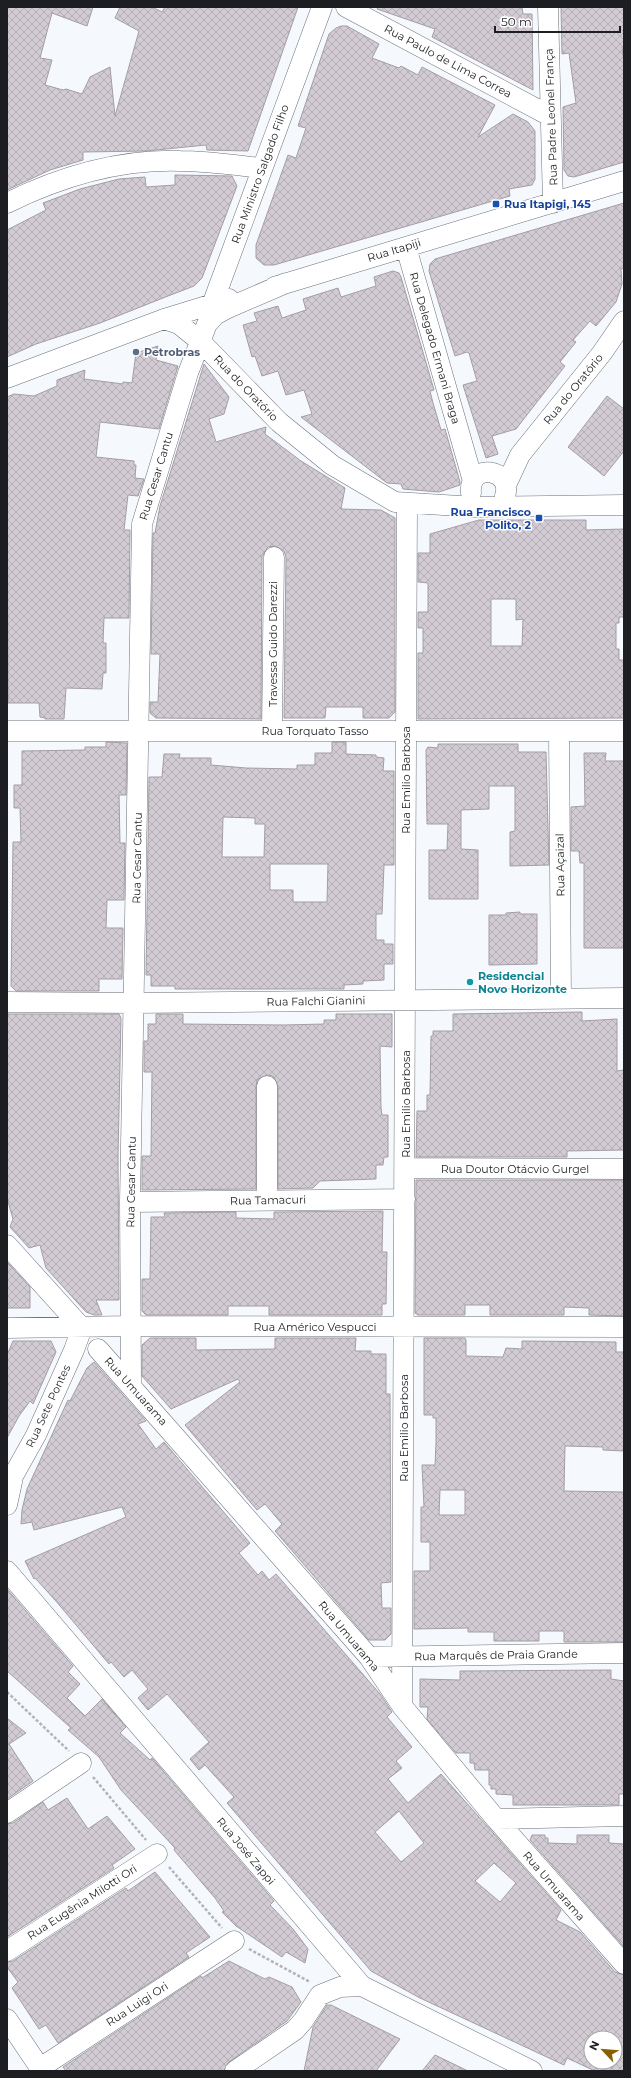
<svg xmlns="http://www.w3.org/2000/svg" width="631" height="2078" viewBox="0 0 631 2078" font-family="Montserrat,sans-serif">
<defs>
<pattern id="building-cross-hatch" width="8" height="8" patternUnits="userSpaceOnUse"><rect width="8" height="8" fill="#d2cbd3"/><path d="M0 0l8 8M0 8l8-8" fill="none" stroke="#b4aeb5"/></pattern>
</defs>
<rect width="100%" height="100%" fill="#f5f9fe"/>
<path fill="url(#building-cross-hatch)" stroke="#a49da5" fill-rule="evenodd" d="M7,7h86l-6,19 -35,-13 -12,45 12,2 -7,25 18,5 3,-1 16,5 8,-17 20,-10 5,49 24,-85 -24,-13 5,-11h32l10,5 3,-5h133l-50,144 -41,-1 -1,-5 -60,6 -63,1v8l-33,10 -43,20z
M378,7h144l1,7h9l1,76 -101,-53 3,-8 -58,-20z
M561,7h63v40h-2l2,16v99l-50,15 -6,-1 -4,-6 -1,-63 13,-4 -7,-50 -7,1z
M341,26h6l32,18 -7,14 27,10 2,-2 17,9 4,-8 73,38 -17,32 35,-23 15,8 7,9v48l-3,6 -23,4 1,7 -236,69h-10l-8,-7v-13l32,-90 8,3 10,-30 -8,-2 31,-92 7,-6z
M175,175l57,1 5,10 -35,92 -8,8 -26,10 -68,27 -64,21 -29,13v-127l39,-20 -3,-7 37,-14 39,-10 26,-2 1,10 29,-2z
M624,203v65l-3,1 1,15 -6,18 -20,24 -6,-5 -17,19 3,2 -16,20 5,4 -49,63 -24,7 6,18 -12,4 -23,-73 14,-4 -8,-28 -2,-1 -12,4 -26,-85 1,-7 5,-5z
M393,271l6,2 2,4 33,113 -4,1 3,12 8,27 4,-1 15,53v3l-21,7 -36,-3 -2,-5 -14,-1 -86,-66 11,-3 -8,-24 -18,5 -8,-24 -16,5 -7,-20 -3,1 -9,-32 14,-4 -3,-8 24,-7 4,12 24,-8 -3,-11 35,-11 3,9 35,-11 -2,-9z
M158,346l-2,14 22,6 -19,63 -59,-7 -4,35 38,4v4h2l-1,13 9,1 -6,17 -10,-1 -4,35h6l-1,88h-25l-1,25h3v30h-3l-1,16 -36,-1 -2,31h-19v-1l-5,-1 -1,-14h-31l-1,-306 7,-3 20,2 23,-10v-6l28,-10 -1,9 39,5v-2l9,1 4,-30z
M204,364l25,33 -5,17 -15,5 7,23 50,-15 -1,7 36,27 44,27 -4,21 40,1 14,8v194l-6,6h-26v-11h-37l-1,11h-41l2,-161 -2,-6 -9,-5 -7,1 -6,10 -1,162 -105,-1 -6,-5v-11h8l2,-48h-9l2,-121h2l5,-27z
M607,396l17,13v42l-20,25 -36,-29z
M479,520h107v10l38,-1v88h-5v6h-3v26h3v11h5v58l-206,1v-66h5v-25h-5v-16h10v-29l-10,-1v-29h12v-19zM491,599h25v21l7,-1 -1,27h-31z
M106,742l21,1 -1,52h-7l1,48h5l-1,57h-17l-1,28h17l-1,51h-23v12h-83l-5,-5 2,-144h8l-1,-34h-6v-23h8v-34l63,-1v-3h21z
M332,742h14v12l30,1v2l8,1 -1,13h11v94h-10l-2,49h-6v26h8v4h9v20h-9v16l-21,1v3l-19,1v4h-169v-3h-24v-11h-5l3,-198h13l2,-23h16l-1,4h32v7l35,3 51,1v-4h18v-12h17zM223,817l32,1v6h10l-1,33h-42zM270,864h58l-1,38h-34v-12h-23z
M438,744h80v8h28l3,113 -39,1v-34l5,-1v-45h-26v23l-28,1v39l17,1v49h-49v-49h18l1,-26h-21l-1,-74 2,-3 10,1z
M584,753h22l-1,8h19v187h-40v-85h-4l-1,-12h-8v-44l14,-1z
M520,912v2h17v50l-48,1v-50h17v-2z
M582,1012v9l35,-2v52l7,-1v80l-57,1v6h-151l1,-46h10v-16h3l1,-59h2v-5h20v-17z
M7,1014h112l2,4 -3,138 1,144h-23l6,15h-8l-8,-3 -40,-44 -6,-23 -11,3 -19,-21 3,-8 -6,-21z
M156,1014h27v10l101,1 40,-1v-4h12v-6h56v33l-12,-1 1,62 1,7h6v42h-4l-1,8h-7v14l-56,2 -7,7 -35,1v-103l-5,-10 -6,-1 -10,5 -1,6v103l-114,1v-34h9l1,-84h-8v-31h4v-17h8z
M416,1180h208v136l-35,-1v-7l-25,-1v8h-74v-10h-25v10h-47l-3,-2z
M383,1211l-1,41h5l-1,52h-4v11h-113v-9h-41v9h-82l-4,-4v-32h8l1,-62h14l-1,-4 72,-1v6l38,1v-7z
M7,1262l23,25v21h-23z
M150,1338h46v12l79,-1v-11h81l-1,13h16v3h15v40h4l1,188 -10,1 1,25h9v26l-6,6h-16l-94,-109 7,-7 -17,-20 -8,6 -72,-85 55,-43 -2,-3 -67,30 -29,-33v-31z
M424,1338h41l1,2v16l37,1 3,-9 16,1v-8l94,1v10h8v99l-21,-1v-3l-38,-1 -1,45 60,1v150h-60v-11h-25v10h-45v-9h-26v-4l-54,1v-58h16v-29h-9v-35h3l-2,-42h13l1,-22v-25h-3v-3h-9zM440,1490h25v25h-26z
M13,1341h38l5,11 -23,52 -3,-3 -11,15 -12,22v-83z
M94,1362l52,59 -8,3 18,25 8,-7 86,101 -11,10 19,22 4,-4 7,9 7,-6 104,120 12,18 -5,5 25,30 -16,14 6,7 -14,11 20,24 33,-29 120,136 -5,10 24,12 35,40 9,3v96h-29l-28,-13 -3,7 -144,-67 -49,-27 -144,-168 7,-6 -29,-32 -6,5 -9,-11 19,-17 -42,-48 -19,16 -10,-12 10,-9 -16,-19 -8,7 -13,-15 -2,2 -54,-64 -20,-22 -1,1 -9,-18 101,-44 -4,-10 -88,23 -2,-8 -11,2 1,-14 5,-21 41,-89 2,1 17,-33zM399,1811l25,32 -23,19 -26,-30zM494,1863l22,20 -16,19 -25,-21zM591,2038h24v24h-24z
M7,1589l66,77 -5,6 12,12 -13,14 18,18 17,-17 24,28 -6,6 30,27 2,-2 122,143 -4,4 23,24 15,20 -3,14 -19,-11 -4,5 -46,-31 -14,-14 2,-1 -9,-13 -41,-48 1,-2 -54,-58 -22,-33 -31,-27 3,-2 -64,-57z
M611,1670v9l13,2v113h-5v11h-106v-10l-17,-1v-5h-5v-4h-2v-15h-14l-1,-7h-4v-10h-14l-29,-34 1,-12h-8v-28l40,1v-9z
M7,1718l19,15 -17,11 24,37 -26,18z
M67,1798l21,31 19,-13 28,33 -23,16 2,3 -107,69v-113l6,-1 30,-21 5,8z
M532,1835h13v3h3v5l29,1v-9h32v8l15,1v103l-94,-107z
M155,1872l55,65 -24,16 3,4 -131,86 -12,-18 -7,4 -27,-41 6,-6 -11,-15v-5l6,-1 113,-73 2,3z
M229,1961l36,18 4,-2 23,10 9,15 -14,19 -58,41 -5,9h-158l-3,-4 138,-91 1,2z
M327,2005h4l69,34 -24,32h-72l9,-44z
M435,2055l33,16h-46z"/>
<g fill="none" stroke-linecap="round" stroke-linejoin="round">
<defs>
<path id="minor" d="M346,7l204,109
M548,7l5,196
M7,203c53,-26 113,-44 173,-42 27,0 54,4 81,7
M406,247l67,234
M274,287l350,-106
M212,305l110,-298
M164,319l15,5 21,17 79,81 53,43 63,37 81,5 148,-2
M7,378l157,-59 65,-20
M506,485l14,-30 82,-102 22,-32
M471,493c-3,-32 43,-24 34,3
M7,731h617
M272,731l2,-174
M559,731l2,267
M7,1002l127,1 490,-5
M267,1086v114
M406,1168l218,1
M130,1202l275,-3
M7,1245l75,83
M7,1328l124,-2 493,1
M98,1349l271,308 33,49 94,113 128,145
M131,1384l-1,-182 12,-678 46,-151 19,-49 8,-9 13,-7 58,-25
M7,1487l29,-52 38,-85 8,-22
M7,1505l5,-23
M7,1571l355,415 170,85
M369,1657l255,-4
M402,1706l5,-1203
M7,1813l74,-50
M496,1819l128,-3
M7,1951l150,-97
M7,2019l35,52
M40,2068l194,-127
M235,2071l60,-41 8,-9 17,-26 20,-8 22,-1"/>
</defs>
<use href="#minor" stroke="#6c7278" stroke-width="21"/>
<path stroke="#b0b3b8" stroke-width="2.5" stroke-dasharray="3 2" stroke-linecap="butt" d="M7,1692l62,59
M93,1777l53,63
M169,1867l53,61
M249,1949l61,33"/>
<use href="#minor" stroke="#fff" stroke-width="20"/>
</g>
<g fill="#1a4fb4" stroke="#fff" stroke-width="1.5">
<rect x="492" y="200" width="8" height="8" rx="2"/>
<rect x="535" y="514" width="8" height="8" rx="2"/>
</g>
<circle fill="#5c6f8a" stroke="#fff" stroke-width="1.5" cx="136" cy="352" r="4"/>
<circle fill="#0f9aa8" stroke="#fff" stroke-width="1.5" cx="470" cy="982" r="4"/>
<g text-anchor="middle" stroke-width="3" stroke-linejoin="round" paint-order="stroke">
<g font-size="11" fill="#1c1e21" stroke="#fff">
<text transform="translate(448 61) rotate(28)" y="4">Rua Paulo de Lima Correa</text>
<text transform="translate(551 117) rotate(-92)" y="4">Rua Padre Leonel França</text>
<text transform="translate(260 174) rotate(-70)" y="4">Rua Ministro Salgado Filho</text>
<text transform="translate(394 250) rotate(-17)" y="4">Rua Itapiji</text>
<text transform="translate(435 348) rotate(74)" y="4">Rua Delegado Ermani Braga</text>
<text transform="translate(246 388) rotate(46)" y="4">Rua do Oratório</text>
<text transform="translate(573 389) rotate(-51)" y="4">Rua do Oratório</text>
<text transform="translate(156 476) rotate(-73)" y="4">Rua Cesar Cantu</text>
<text transform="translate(273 644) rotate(-90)" y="4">Travessa Guido Darezzi</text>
<text x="315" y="735">Rua Torquato Tasso</text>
<text transform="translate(406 780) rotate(-90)" y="4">Rua Emilio Barbosa</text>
<text transform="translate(137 858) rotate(-89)" y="4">Rua Cesar Cantu</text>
<text transform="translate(560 865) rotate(-91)" y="4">Rua Açaizal</text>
<text transform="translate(316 1001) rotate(-1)" y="4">Rua Falchi Gianini</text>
<text transform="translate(406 1104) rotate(-90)" y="4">Rua Emilio Barbosa</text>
<text x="515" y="1173">Rua Doutor Otácvio Gurgel</text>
<text transform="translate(131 1182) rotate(-89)" y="4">Rua Cesar Cantu</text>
<text transform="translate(268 1200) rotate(-1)" y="4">Rua Tamacuri</text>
<text x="315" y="1331">Rua Américo Vespucci</text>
<text transform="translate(136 1391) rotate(48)" y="4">Rua Umuarama</text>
<text transform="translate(48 1406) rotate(-65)" y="4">Rua Sete Pontes</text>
<text transform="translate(404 1428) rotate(-90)" y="4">Rua Emilio Barbosa</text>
<text transform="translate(349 1636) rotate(50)" y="4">Rua Umuarama</text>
<text transform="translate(496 1655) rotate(-1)" y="4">Rua Marquês de Praia Grande</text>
<text transform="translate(246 1851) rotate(50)" y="4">Rua José Zappi</text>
<text transform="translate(554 1886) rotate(49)" y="4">Rua Umuarama</text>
<text transform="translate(82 1902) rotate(-33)" y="4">Rua Eugênia Milotti Ori</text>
<text transform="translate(137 2004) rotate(-33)" y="4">Rua Luigi Ori</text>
</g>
<g font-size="11" font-weight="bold" fill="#164399" stroke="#fff" text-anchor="start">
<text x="504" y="208">Rua Itapigi, 145</text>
<text x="531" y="516" text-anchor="end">Rua Francisco<tspan x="531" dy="13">Polito, 2</tspan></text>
</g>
<g font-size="11" font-weight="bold" fill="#4e5e75" stroke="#fff" text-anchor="start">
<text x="144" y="356">Petrobras</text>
</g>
<g font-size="11" font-weight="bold" fill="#0d838f" stroke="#fff" text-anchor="start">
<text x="478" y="980">Residencial<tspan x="478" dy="13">Novo Horizonte</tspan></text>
</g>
</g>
<rect width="631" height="2078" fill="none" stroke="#1c1e21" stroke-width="16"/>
<g transform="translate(603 2050) rotate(296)"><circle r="19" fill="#ffffff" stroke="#a4a5a6"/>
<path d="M0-3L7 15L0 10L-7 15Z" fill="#896100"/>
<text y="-6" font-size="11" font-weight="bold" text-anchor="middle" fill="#1c1e21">N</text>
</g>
<path d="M495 26v6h125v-6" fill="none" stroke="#1c1e21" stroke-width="2"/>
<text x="501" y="26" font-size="12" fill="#1c1e21" stroke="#ffffff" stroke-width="3" paint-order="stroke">50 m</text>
</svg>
